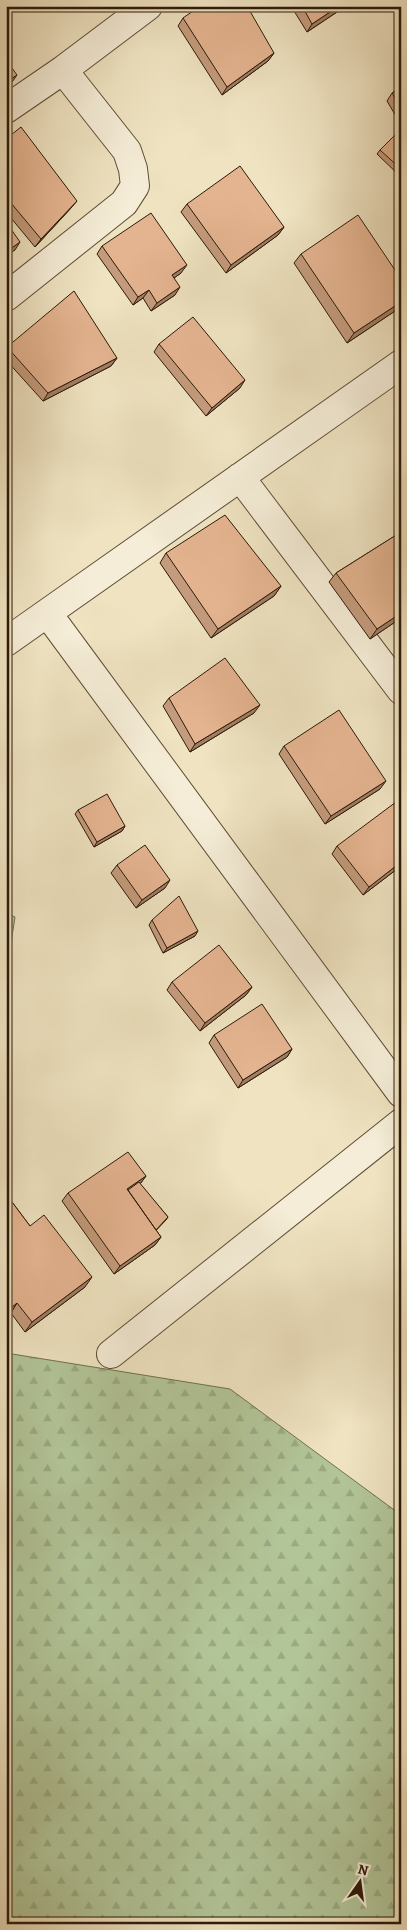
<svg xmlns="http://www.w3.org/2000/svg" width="407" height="1930" viewBox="0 0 407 1930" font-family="Alegreya,serif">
<defs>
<pattern id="forest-firs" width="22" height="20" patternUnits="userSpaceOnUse" patternTransform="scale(1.25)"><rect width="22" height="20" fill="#b2c598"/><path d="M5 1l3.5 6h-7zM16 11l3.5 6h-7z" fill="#99a982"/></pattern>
</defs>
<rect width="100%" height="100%" fill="#efe3c1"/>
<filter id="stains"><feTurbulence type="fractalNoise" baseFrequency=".004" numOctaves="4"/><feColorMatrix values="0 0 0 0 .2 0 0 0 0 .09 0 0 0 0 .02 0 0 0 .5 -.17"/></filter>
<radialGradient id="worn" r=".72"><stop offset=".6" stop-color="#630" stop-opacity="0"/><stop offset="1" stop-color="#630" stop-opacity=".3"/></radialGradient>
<path fill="url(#forest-firs)" stroke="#6f7050" d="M6,913l9,4 -9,59z
M6,1353l224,36 171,126v409h-395z"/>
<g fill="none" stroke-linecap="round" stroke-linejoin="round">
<defs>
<path id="street" d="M6,109l57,-39 85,-64
M6,297l118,-94 11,-17 -2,-17 -6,-18 -64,-81
M240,477l161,213
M48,614l353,479
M6,642l395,-278
M111,1354l290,-231"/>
</defs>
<use href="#street" stroke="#5d4c36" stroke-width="30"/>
<use href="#street" stroke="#f5edd7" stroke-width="28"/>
</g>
<path fill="#c49b7c" stroke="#2c1a08" d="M291,6h52l-3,4 -33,22z
M183,18l91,35 -6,8 -46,34 -44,-69z
M401,88v34l-1,1 -13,-22 5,-8z
M401,133v44l-24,-23 3,-4z
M6,139l65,69 -36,39 -29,-35z
M187,204l97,23 -6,8 -52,38 -45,-61z
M102,246l79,27 -7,5 1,17 -24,16 -8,-13 -10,7 -36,-51z
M301,254l100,25v28l-54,36 -53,-80z
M159,344l81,44 -34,28 -52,-64z
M7,347l110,11 -6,8 -68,35 -37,-41v-12z
M401,532v86l-31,21 -41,-57 7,-9z
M166,553l115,33 -7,10 -63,42 -51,-75z
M169,698l85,15 -64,39 -27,-46z
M284,746l96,43 -55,35 -46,-70z
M78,810l47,16 -3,5 -28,16 -19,-33z
M337,846l64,20 -38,29 -31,-41z
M117,865l48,23 -29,20 -25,-35z
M152,920l43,16 -32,17 -14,-28z
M172,982l80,5 -6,8 -46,36 -33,-41z
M214,1035l78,14 -5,8 -49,31 -29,-45z
M146,1176l-6,8 28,33 -3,4 -9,9 5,7 -6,8 -41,29 -52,-73 6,-8z
M6,1194l24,32 55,61 -60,45 -14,-19 -5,4z"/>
<path fill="#a07e65" stroke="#2c1a08" d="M339,6h4l-3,4 -33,22 5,-8z
M274,53l-6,8 -46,34 5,-8z
M17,75l-7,10 -4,2v-5z
M77,201l-6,7 -36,39 6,-8z
M284,227l-6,8 -52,38 5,-8z
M20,242l-5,8 -9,6v-4z
M187,265l-6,8 -14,10 5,-8z
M180,287l-5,8 -24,16 6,-8z
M149,290l-6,8 -10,7 5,-8z
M401,302v5l-54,36 7,-10z
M117,358l-6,8 -68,35 5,-8z
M245,380l-5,8 -34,28 6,-8z
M281,586l-7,10 -63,42 7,-9z
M401,613v5l-31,21 7,-10z
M260,705l-6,8 -64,39 5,-8z
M386,781l-6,8 -55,35 6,-8z
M125,826l-3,5 -28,16 3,-5z
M401,862v4l-38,29 6,-8z
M170,880l-5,8 -29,20 6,-8z
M198,931l-3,5 -32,17 4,-5z
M252,987l-6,8 -46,36 5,-8z
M292,1049l-5,8 -49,31 5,-8z
M146,1176l-6,8 -14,10 1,-5z
M168,1217l-3,4 -15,16 3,-5z
M161,1237l-6,8 -41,29 6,-8z
M92,1277l-7,10 -60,45 7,-10z
M17,1303l-6,10 -5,4v-5z"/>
<path fill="#e4b490" stroke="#2c1a08" d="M200,6h47l27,47 -47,34 -44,-69z
M302,6h37l-27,18z
M6,60l11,15 -11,7z
M401,88v20l-9,-15z
M21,127l56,74 -36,38 -35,-42v-58z
M399,131l2,2v36l-21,-19z
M240,166l44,61 -53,38 -44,-61z
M151,213l36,52 -15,10 8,12 -23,16 -8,-13 -11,7 -36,-51z
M358,215l43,64v23l-47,31 -53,-79z
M6,222l14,20 -14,10z
M74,291l43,67 -69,35 -41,-46z
M193,317l52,63 -33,28 -53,-64z
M225,515l56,71 -63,43 -52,-76z
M401,532v81l-24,16 -41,-56z
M225,658l35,47 -65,39 -26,-46z
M339,710l47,71 -55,35 -47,-70z
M107,794l18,32 -28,16 -19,-32z
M400,799l1,63 -32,25 -32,-41z
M145,845l25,35 -28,20 -25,-35z
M179,896l19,35 -31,17 -15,-28z
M219,945l33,42 -47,36 -33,-41z
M262,1004l30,45 -49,31 -29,-45z
M128,1152l18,24 -19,13 34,48 -41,29 -52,-73z
M139,1182l29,35 -12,13 -28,-40z
M6,1194l24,32 14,-11 48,62 -60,45 -15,-19 -11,9z"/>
<rect width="407" height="1930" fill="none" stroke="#efe3c1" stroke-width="25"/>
<rect x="8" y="8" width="392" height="1915" fill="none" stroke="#2c1a08" stroke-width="2.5"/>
<rect x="12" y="12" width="382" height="1905" fill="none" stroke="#2c1a08"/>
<g transform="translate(360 1882) rotate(14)" stroke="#f5edd7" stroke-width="4" paint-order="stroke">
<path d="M0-4L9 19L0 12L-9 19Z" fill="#2c1a08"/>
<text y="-8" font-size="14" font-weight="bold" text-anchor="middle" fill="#2c1a08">N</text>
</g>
<rect width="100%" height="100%" filter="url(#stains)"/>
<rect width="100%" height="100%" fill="url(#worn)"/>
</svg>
